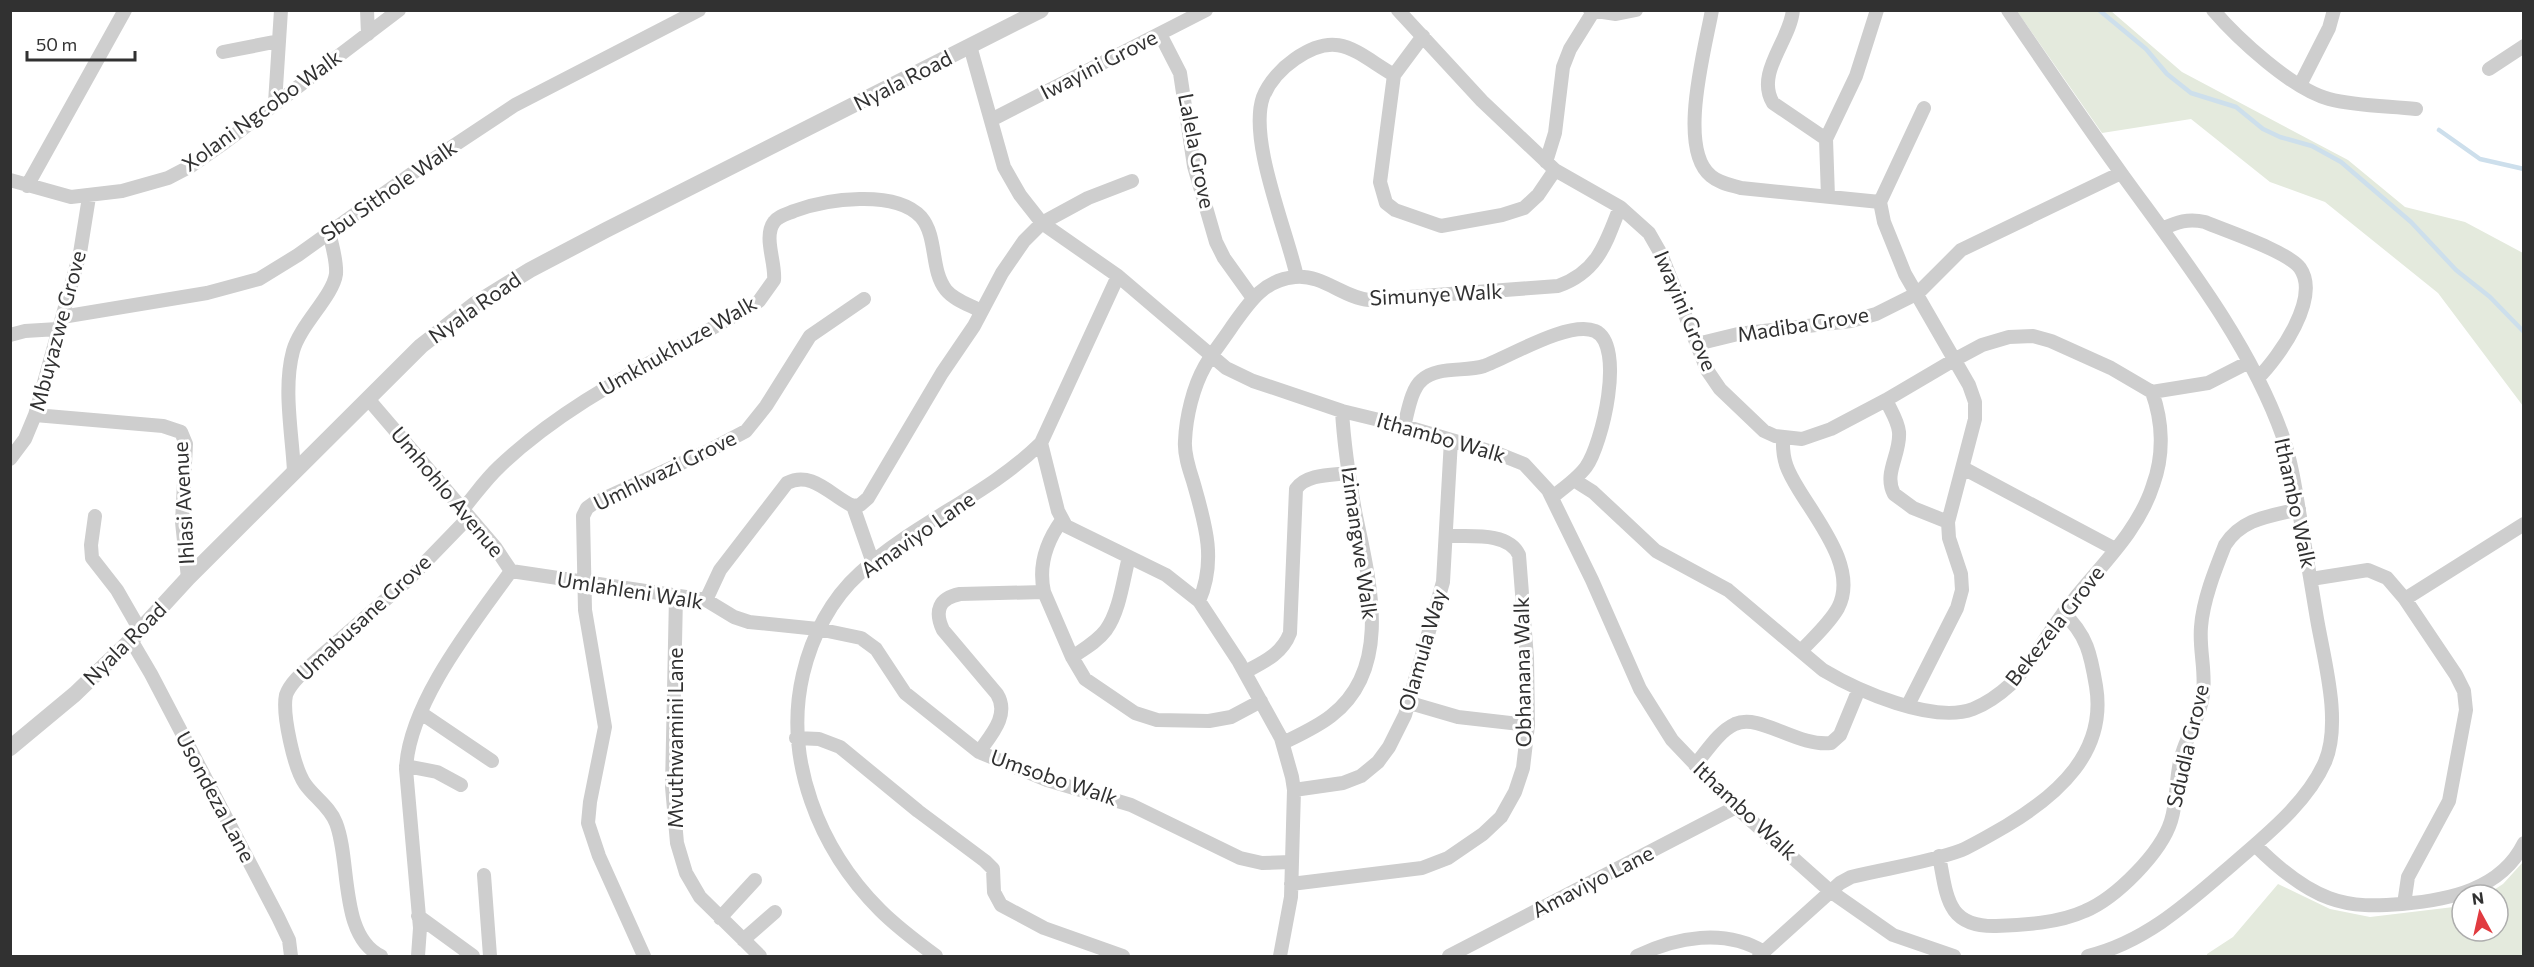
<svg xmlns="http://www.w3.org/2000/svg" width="2534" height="967" viewBox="0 0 2534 967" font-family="Commissioner,sans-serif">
<rect width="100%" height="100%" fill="#fff"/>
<path fill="#e4eadd" d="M2017,11h94l71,61 166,88 57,47 60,15 58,31v153l-85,-113 -113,-91 -55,-20 -79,-63 -89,14z
M2523,862v94h-316v-2l26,-17 45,-53 52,25 40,8 92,-11v25h36v-36h-12l17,-11z"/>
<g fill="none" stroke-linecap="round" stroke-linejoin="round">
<path stroke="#cddfec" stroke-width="4.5" d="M2099,10l47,39 21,25 24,19 45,14 27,22 17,8 32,9 29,16 70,60 45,48 34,27 34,35
M2439,130l41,29 44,10"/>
<path stroke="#cecece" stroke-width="14" d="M367,10l1,24
M1398,10l84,91 73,69 65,37 29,26 12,21 46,116 13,19 44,42 11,5 27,3 29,-10 55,-29 68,-40 28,-15 27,-8 24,-1 18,5 60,27 41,24 56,-9 41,-21
M1590,10l26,4 20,-4
M1712,10c-7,39 -35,139 -1,166 8,7 20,9 30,12l139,14
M1793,10c-3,31 -38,63 -20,93l53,36
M2008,10c38,56 76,112 116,167 58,80 126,166 159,260 8,24 12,49 16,74 6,36 12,72 18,108 7,41 25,103 8,143 -18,41 -59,73 -92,102 -44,38 -87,78 -145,92
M2213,10c25,29 79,79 116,89 27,7 59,7 87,10
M1160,34l20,39 14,93 22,76 8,16 28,39
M1423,36l-29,39 -14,107 6,21 9,7 46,16 61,-11 22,-7 14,-13 17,-25
M970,46l34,121 16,28 22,28 76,53 108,92 27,13 89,30 62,15 95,28 25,10 24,26 44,90 48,109 32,51 64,67 94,84 63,44 61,21
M223,52l56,-11
M2489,69l35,-23
M2300,85l29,-57 5,-18
M275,103l6,-93
M991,120l215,-110
M1546,162l9,-29 8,-66 7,-18 23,-37
M10,180l61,17 51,-6 46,-13 23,-12 33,-23 175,-133
M27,186l98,-176
M1828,197l-2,-58 30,-63 21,-66
M1880,202l4,20 21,52 64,111 6,17v17l-27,103 1,16 12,36 1,16 -5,18 -49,97
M1880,202l44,-94
M2162,229c15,-7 26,-11 43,-7 21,9 82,29 95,46 21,30 -21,89 -42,110
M1297,277c-10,-46 -49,-137 -34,-180 6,-15 19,-29 32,-38 43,-30 60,-7 99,16
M62,317l145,-24 52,-14 39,-24 119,-85 98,-65 184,-95
M10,335l15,-4 33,-2
M1697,344l41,-10 113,-13 25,-7 42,-21 43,-43 160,-77
M369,400l126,147 16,24
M1886,400c5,11 12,21 13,32 2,22 -16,41 -5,62l19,14 35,14
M35,415l128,11 18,6 5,12 -4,78 6,56
M1404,426c4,-14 7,-37 18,-46 15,-14 43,-8 62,-14 25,-9 85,-46 111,-35 31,14 7,114 -9,136 -9,12 -22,21 -34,30
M1783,438c-1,23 5,34 16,52 20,33 59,80 39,118 -9,16 -24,29 -37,43
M1041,443l17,68 8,15 100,49 33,26 40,61 42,76 11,39 2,13 -3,107 -11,59
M10,459l15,-20 10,-24 45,-162 9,-56
M1963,468l152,81
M294,471c-2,-38 -11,-83 -1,-120 7,-26 40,-55 43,-77 1,-14 -4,-28 -7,-42
M1574,480l19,12 63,59 72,39 95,80c35,21 110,54 150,39 15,-6 26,-14 38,-25 20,-20 34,-46 51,-69 30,-42 75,-79 91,-130 11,-30 10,-63 -1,-93
M853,506l20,57
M463,509c12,-14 22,-29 36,-42 74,-71 173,-113 260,-166l15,-21c2,-17 -11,-43 0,-58 4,-6 13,-8 20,-11 32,-12 101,-22 127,6 17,20 9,53 25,73 8,10 24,15 35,21
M95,516l-4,29 1,13 25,32 23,40
M1062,520c-16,22 -24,45 -18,72l28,65 13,22 50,34 22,7 52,1 22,-4 30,-16
M511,571l195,29 28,17 15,5 69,7 43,9 15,11 29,44 74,59 68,28 84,25 109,53 22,5 29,-1
M2311,579l57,-9 19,8 18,21 51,76 8,16 2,19 -17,91 -41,76 -4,27
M676,596l-4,191 5,56 9,30 14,24 60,59
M2405,599l119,-75
M706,600l14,-30 67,-87c25,-13 44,13 66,23l7,-1 8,-7 74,-125 32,-47 28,-53 22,-32 18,-18 46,-25 44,-17
M1199,601c18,-41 6,-78 -6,-120 -4,-12 -9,-27 -8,-40 1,-24 8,-54 20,-75 8,-14 19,-27 28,-41 17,-24 31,-45 62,-48 27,-3 49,21 74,23l189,-14c40,-14 48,-43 62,-79
M131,640l20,34 127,243 11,23 2,16
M1072,657c12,-8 25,-15 34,-27 14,-20 17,-50 23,-73
M1245,672c19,-10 37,-18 45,-39l6,-144c10,-15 36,-14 52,-16
M1410,703l48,14 70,8
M421,713l71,48
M796,738l23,1 21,8 78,64 67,50 8,8 1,23 7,13 43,23 79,28
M1283,743c16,-8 34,-16 48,-27 64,-49 37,-140 24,-205 -6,-33 -11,-66 -13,-100
M979,752c12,-17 31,-37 18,-58l-54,-64c-9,-19 -4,-32 17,-36l84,-2
M1695,765c12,-14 23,-33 40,-41 25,-11 62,23 96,19l9,-8 19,-46
M406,766l31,6 24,13
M1294,790l49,-7 18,-7 17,-14 11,-15 16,-32 38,-133 8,-142
M2255,845c21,21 46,43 74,53 24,9 48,8 73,6 46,-4 99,-14 122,-61
M1939,856c8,40 7,71 57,70 28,-1 63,-3 89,-15 31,-13 76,-58 86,-90 7,-22 4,-45 11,-67 6,-20 18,-37 21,-59 3,-25 -4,-45 -2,-68 2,-27 14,-57 24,-82 17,-27 46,-29 74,-36
M484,875l6,81
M1291,884l131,-16 26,-10 35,-24 18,-17 14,-25 8,-24 5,-43 -1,-67 -8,-103c-11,-24 -51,-18 -73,-19
M418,916l55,40
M720,918l35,-38
M743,940l32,-28
M381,956c-42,-20 -30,-95 -45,-133 -6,-16 -22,-26 -31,-39 -11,-16 -23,-70 -19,-89 4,-12 17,-23 26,-31l96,-84 61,-63
M418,956l2,-28 -14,-159c3,-66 67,-145 105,-198
M644,956l-45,-100 -11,-33 2,-21 15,-75 -20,-117 -2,-94 4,-8 7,-5 114,-52 38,-20 20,-25 44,-70 54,-37
M936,956c-19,-14 -39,-29 -56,-46 -61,-61 -97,-151 -77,-236 9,-38 28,-75 57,-101 55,-51 127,-77 181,-130l77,-167
M1449,956l287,-149
M1637,956c39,-19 88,-28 127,-4
M1759,956l81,-73 11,-6c36,-9 76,-14 111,-27 15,-7 30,-16 44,-24 52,-31 101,-74 90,-140 -5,-30 -9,-52 -33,-73"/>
<path stroke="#cecece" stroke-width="16" d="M10,748l65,-54 56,-54 57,-62 233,-232 54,-42 55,-34 76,-40 435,-220"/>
</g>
<g text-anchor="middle" stroke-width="6" stroke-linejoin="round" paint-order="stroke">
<g font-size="21" fill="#313131" stroke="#fff">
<text transform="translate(1099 65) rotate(-27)" y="7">Iwayini Grove</text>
<text transform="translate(903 81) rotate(-27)" y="7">Nyala Road</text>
<text transform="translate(262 111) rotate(-36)" y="7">Xolani Ngcobo Walk</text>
<text transform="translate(1196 151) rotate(79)" y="7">Lalela Grove</text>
<text transform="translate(389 191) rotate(-35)" y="7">Sbu Sithole Walk</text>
<text transform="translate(1436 295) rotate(-3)" y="7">Simunye Walk</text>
<text transform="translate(475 308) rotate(-35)" y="7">Nyala Road</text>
<text transform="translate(1685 311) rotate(67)" y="7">Iwayini Grove</text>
<text transform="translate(1803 325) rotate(-9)" y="7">Madiba Grove</text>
<text transform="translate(58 331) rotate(-75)" y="7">Mbuyazwe Grove</text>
<text transform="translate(678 346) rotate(-30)" y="7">Umkhukhuze Walk</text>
<text transform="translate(1441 438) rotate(16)" y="7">Ithambo Walk</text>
<text transform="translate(665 471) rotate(-26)" y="7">Umhlwazi Grove</text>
<text transform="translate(447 492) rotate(50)" y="7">Umhohlo Avenue</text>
<text transform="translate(184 503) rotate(-93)" y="7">Ihlasi Avenue</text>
<text transform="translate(2295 503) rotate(78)" y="7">Ithambo Walk</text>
<text transform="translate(918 535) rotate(-35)" y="7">Amaviyo Lane</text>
<text transform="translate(1359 543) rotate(82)" y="7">Izimangwe Walk</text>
<text transform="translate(630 591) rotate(9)" y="7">Umlahleni Walk</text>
<text transform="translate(364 618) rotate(-43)" y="7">Umabusane Grove</text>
<text transform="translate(2055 626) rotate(-52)" y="7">Bekezela Grove</text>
<text transform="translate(125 644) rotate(-45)" y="7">Nyala Road</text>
<text transform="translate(1423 650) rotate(-74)" y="7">Olamula Way</text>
<text transform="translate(1523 672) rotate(-91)" y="7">Obhanana Walk</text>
<text transform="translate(676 738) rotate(-90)" y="7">Mvuthwamini Lane</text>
<text transform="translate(2188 746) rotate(-77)" y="7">Sdudla Grove</text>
<text transform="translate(1054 778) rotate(19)" y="7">Umsobo Walk</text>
<text transform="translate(215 797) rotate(62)" y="7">Usondeza Lane</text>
<text transform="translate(1745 811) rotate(43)" y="7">Ithambo Walk</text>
<text transform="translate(1593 882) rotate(-27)" y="7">Amaviyo Lane</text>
</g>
</g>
<rect width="2534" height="967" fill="none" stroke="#313131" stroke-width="24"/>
<g transform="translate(2480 913) rotate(352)"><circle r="28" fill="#ffffff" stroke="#adadad" stroke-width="1.5"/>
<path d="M0-4.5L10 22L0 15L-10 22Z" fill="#e13b40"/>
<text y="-9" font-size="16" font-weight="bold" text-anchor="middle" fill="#313131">N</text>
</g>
<path d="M27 51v9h108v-9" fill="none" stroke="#313131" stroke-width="3"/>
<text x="36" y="51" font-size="18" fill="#313131" stroke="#ffffff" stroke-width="4.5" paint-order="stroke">50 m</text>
</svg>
